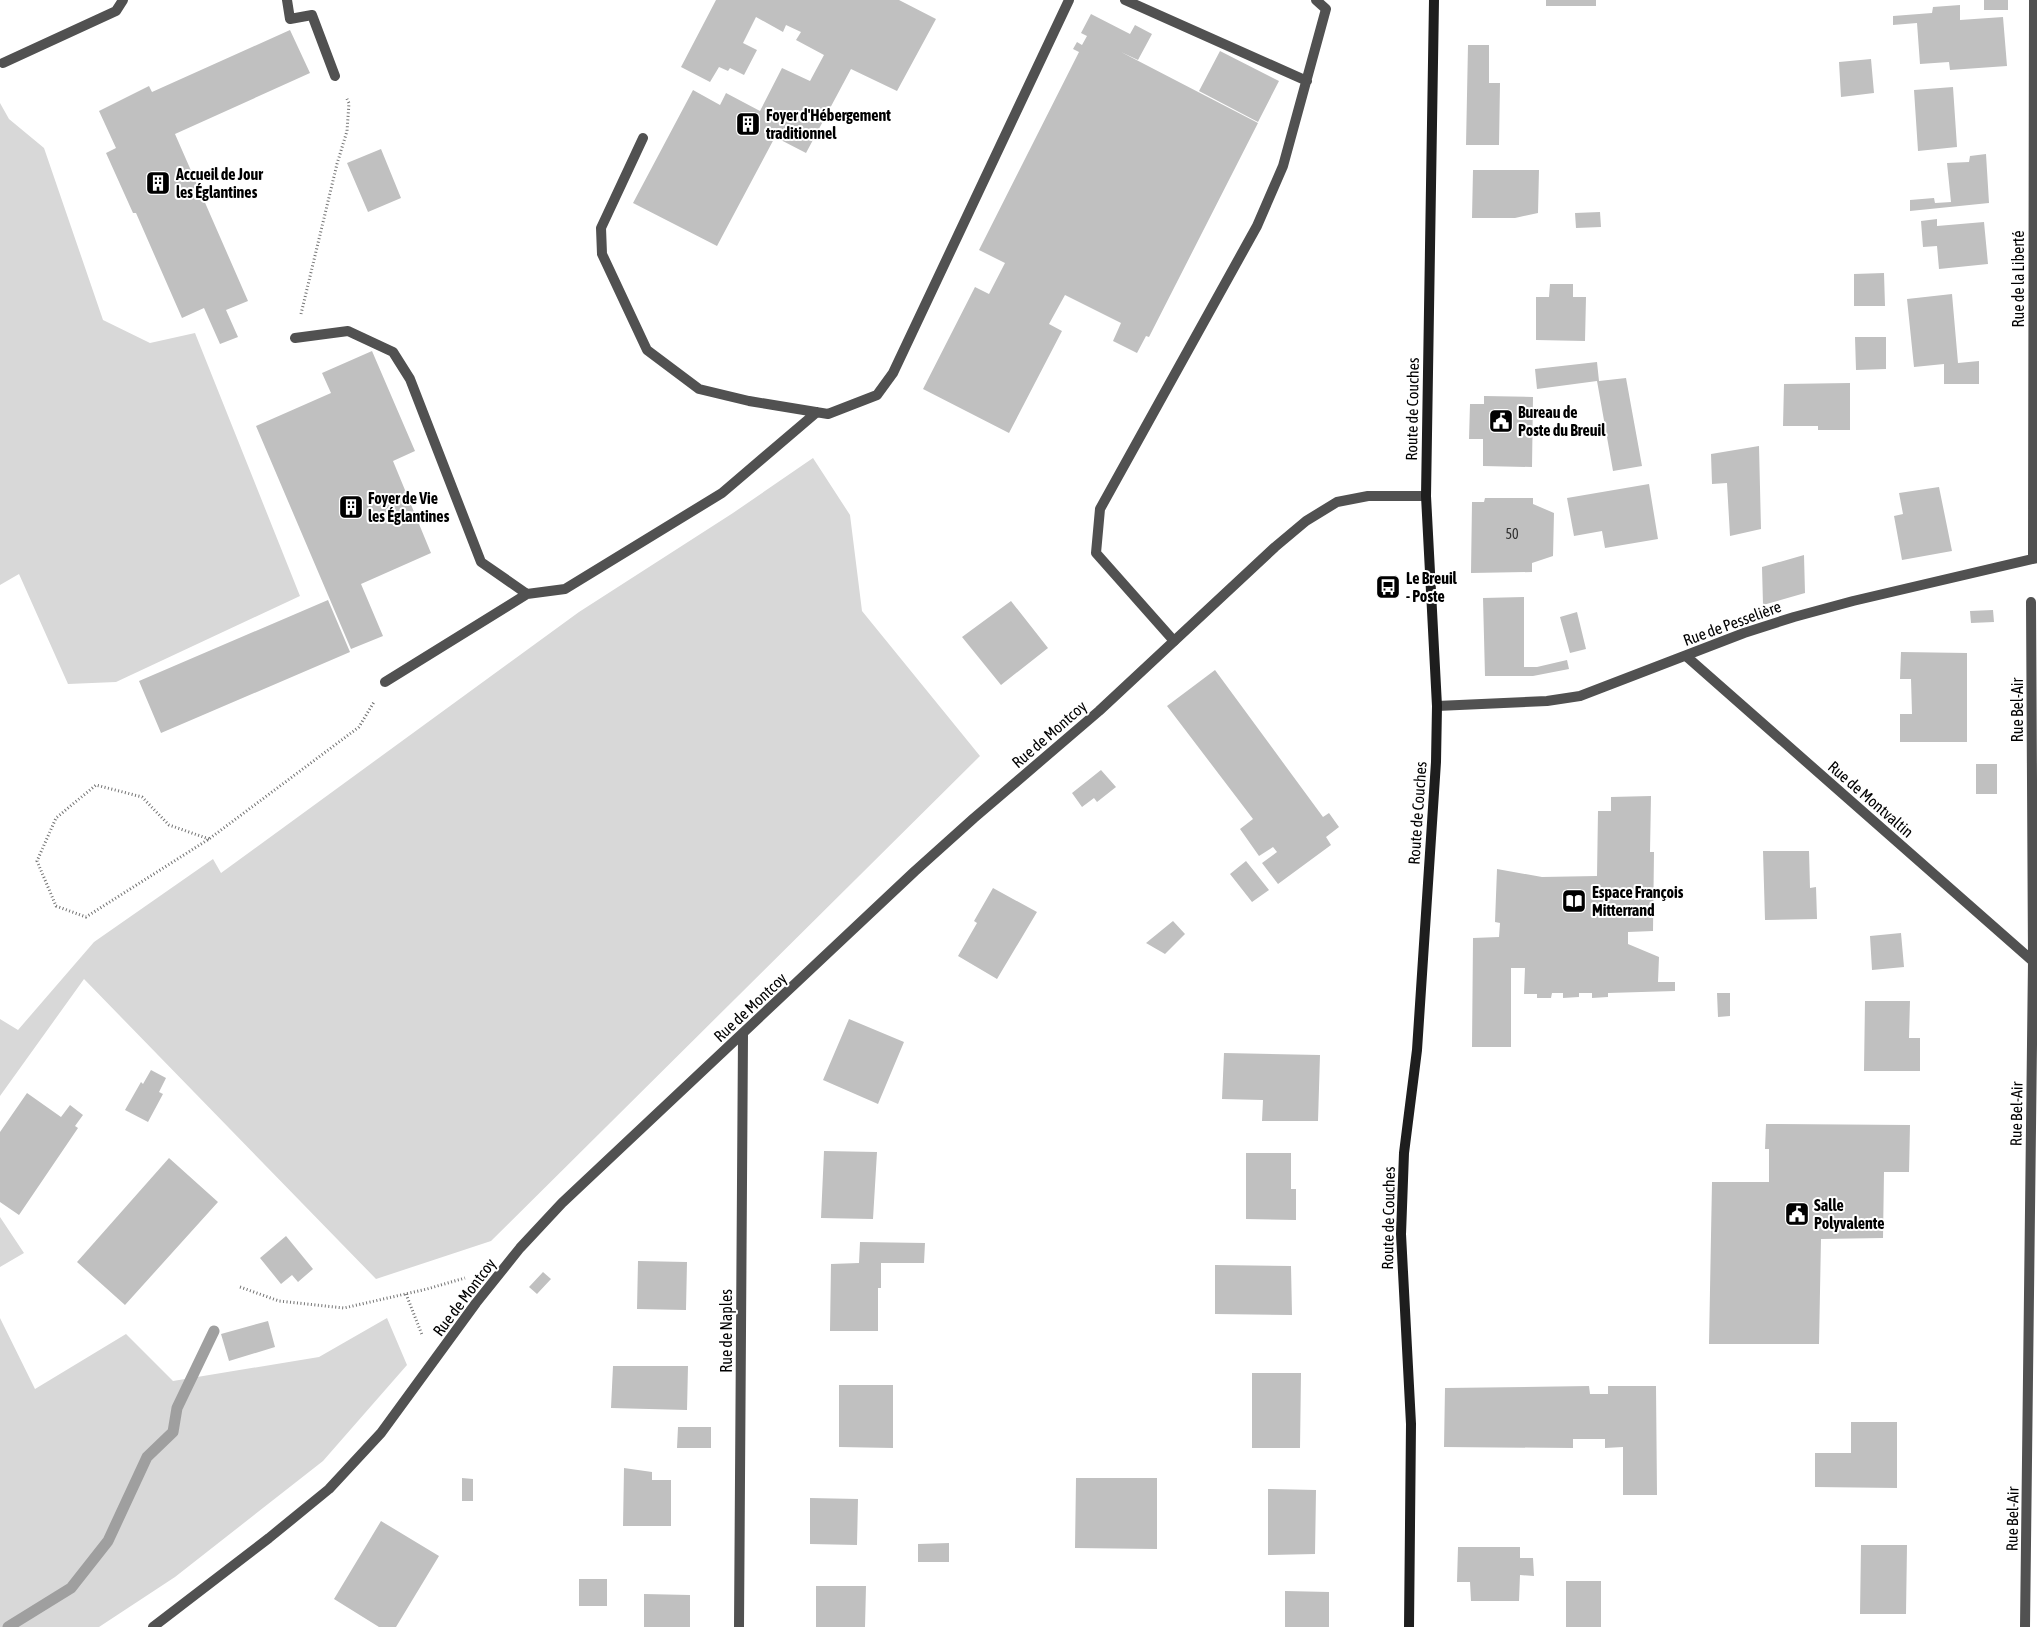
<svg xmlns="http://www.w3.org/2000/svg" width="2037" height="1627" viewBox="0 0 2037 1627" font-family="'Asap Condensed',sans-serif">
<rect width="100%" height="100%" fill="#fff"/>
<path fill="#d8d8d8" d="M0,103l9,16 35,29 59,172 47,23 45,-10 105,263 -184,86 -48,2 -49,-110 -19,11z
M813,458l37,57 12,96 118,145 -489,485 -115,38 -292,-300 -84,117v-77l18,11 76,-88 119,-83 8,14 358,-261 154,-99z
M0,1217l24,36 -24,14z
M0,1318l35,71 91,-55 47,47 146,-24 68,-39 20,47 -84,96 -148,116 -76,50h-99z"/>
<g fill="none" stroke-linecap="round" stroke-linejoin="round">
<path stroke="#9f9f9f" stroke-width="11" d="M8,1627l63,-39 37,-47 39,-84 26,-25 4,-24 37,-77"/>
</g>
<path fill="#c0c0c0" d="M716,0h183l37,19 -39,72 -46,-22 -45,84 -31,-16 -58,109 -84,-43 60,-113 27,15 6,-12 34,18 22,-43 28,13 14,-26 -28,-15 5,-8 -15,-7 -3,7 -27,-15 -13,26 14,7 -13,25 -14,-7 -2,3 -9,-4 -9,15 -29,-15z
M1546,0h50v6h-50z
M1984,0h24v10h-24z
M1960,5v15l43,-3 4,49 -57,4 -1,-8 -29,2 -3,-41 -24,2v-9l39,-3 1,-6z
M1091,14l39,20 5,-9 17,9 -14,26 -17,-8 137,71 -109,214 -3,-1 -9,17 -24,-12 8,-18 -56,-28 -16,29 13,7 -53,102 -86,-44 52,-102 14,7 16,-31 -26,-13 100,-198 -6,-3 4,-7 5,3 5,-9 -6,-3z
M290,30l20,43 -135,61 73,167 -22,9 12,27 -18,7 -16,-36 -22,10 -46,-105h-3l-27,-60 10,-5 -17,-37 50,-25 3,6z
M1468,45h21v38h11l-1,62h-33z
M1220,51l59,30 -21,41 -59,-31z
M1871,59l3,34 -33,4 -2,-35z
M1953,87l4,60 -39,4 -4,-61z
M381,149l20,49 -33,14 -21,-49z
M1986,154l3,49 -79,8v-11l24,-2 1,5 16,-1 -4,-39 22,-1 1,-6z
M1473,170h66l-1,43 -23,5h-43z
M1600,212l1,15 -25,1 -1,-15z
M1937,219v7l47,-4 4,42 -49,5 -2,-23 -14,1 -2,-26z
M1884,273l1,33h-31v-32z
M1550,284h23v13h13l-1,44 -49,-1v-43h13z
M1952,294l6,69 21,-2v23h-35v-20l-30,3 -7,-68z
M1855,337h31v32l-30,1z
M372,351l43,100 -22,10 38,92 -70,31 22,52 -32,13 -95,-223 75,-33 -9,-20z
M1597,362l2,19 27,-3 16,88 -29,5 -16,-90 -60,8 -2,-20z
M1850,383v47h-32v-4h-35l1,-42z
M1484,396l49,1 -1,70 -49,-1v-27h-14l1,-35h14z
M1759,446l2,83 -31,7 -3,-53 -15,1 -1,-30z
M1649,484l9,55 -53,9 -3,-17 -28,5 -7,-38z
M1939,487l13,64 -50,9 -8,-44 9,-2 -4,-21z
M1485,498h48v6l21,9 -1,43 -21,7v9l-61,1 1,-71h12z
M1804,555l1,38 -42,12 -1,-38z
M1524,597v70h13l30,-7 2,9 -36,7h-48l-2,-78z
M328,600l22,52 -189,81 -22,-52z
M1011,601l37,47 -47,37 -39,-48z
M1993,610l1,12 -23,1 -1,-12z
M1577,612l9,37 -16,4 -10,-36z
M1901,652l66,1v89h-67v-28h12l-1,-35h-11z
M1215,670l108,147 6,-4 10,14 -13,10 5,8 -53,39 -16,-21 15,-11 -4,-5 -14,9 -19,-27 13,-10 -86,-113z
M1976,764h21v30h-21z
M1101,770l15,17 -19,15 -3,-4 -12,9 -10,-14z
M1651,796l-1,56h4l-1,79 -25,1v12l31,13 -1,25h17v9l-67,2v4l-16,1v-5h-13v4l-16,1v-5h-11l-1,5h-14v-4h-13l1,-26h-14v79h-39l1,-109 26,-1 1,-14 -5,-1 2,-53 45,8 55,-1 1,-65h13v-14z
M1763,851h46l1,37 6,-1 1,32 -52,1z
M1246,861l23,29 -17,12 -22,-28z
M993,888l44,24 -40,67 -39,-23 19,-33 -3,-2z
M1173,921l12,13 -20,20 -19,-11z
M1901,933l3,34 -32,3 -2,-34z
M1717,993h13v23l-12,1z
M1865,1001h45l-1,37h11v33h-56z
M849,1019l55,23 -26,62 -55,-24z
M1224,1053l96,2 -2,66h-56l1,-21 -41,-1z
M151,1070l15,8 -7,14 4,2 -15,28 -23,-12 16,-28 2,2z
M27,1093l34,24 9,-12 13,10 -8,11 3,2 -59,87 -19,-13v-70z
M1766,1124l144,1 -1,47h-25l-1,66 -62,1 -2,105h-110l3,-162h57v-33h-4z
M824,1151l53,1 -4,67 -52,-1z
M1246,1153h45v36h5v31l-50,-1z
M169,1158l49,44 -93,103 -48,-43z
M286,1236l27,33 -15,13 -6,-7 -11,9 -21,-26z
M860,1242l65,1 -1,20h-43v25h-3v43h-48l1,-67 28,-1z
M638,1261l49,1 -1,48 -49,-1z
M1215,1265l76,1 1,49 -77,-1z
M543,1272l8,7 -14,15 -8,-7z
M268,1321l7,26 -46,14 -8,-27z
M613,1366h75l-1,44 -76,-2z
M1252,1373h49l-1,75h-48z
M839,1385h54v63l-54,-1z
M1589,1386l1,8h18v-8h48l1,109h-34v-48l-18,1v-9h-32v9l-129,-1 1,-59z
M1851,1422h46v66l-82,-1v-34h36z
M678,1427h33v21h-34z
M624,1468l28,4v8h19v46h-48z
M462,1478l11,1v22h-11z
M1076,1478h81v71l-82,-1z
M1268,1489l48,1 -1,64 -47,1z
M810,1498l48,1 -1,46 -47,-1z
M381,1521l58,35 -43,71h-17l-45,-28z
M949,1543v19h-31v-18z
M1861,1545h46l-1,69h-46z
M1458,1547h62v11h13l1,18 -14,-1 -1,26h-48l-1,-19h-13z
M579,1579h28v27h-28z
M1566,1581h35v46h-35z
M816,1586h50l-1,41h-49z
M1285,1591l44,1v35h-44z
M644,1594l46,1v32h-46z"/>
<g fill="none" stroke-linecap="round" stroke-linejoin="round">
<path stroke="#737373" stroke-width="3" stroke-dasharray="1 2.5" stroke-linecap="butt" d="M301,314l36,-150 10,-33 2,-28 -3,-6
M209,839l-40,-14 -27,-28 -46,-12 -40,33 -19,43 19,45 30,11 123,-78 150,-112 15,-25
M240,1287l39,14 65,7 83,-19 38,-11
M406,1294l16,41"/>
<path stroke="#515151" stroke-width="10" d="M287,0l3,19 22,-4 23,61
M1125,0l182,81
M3,63l113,-52 7,-11
M643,138l-42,90 1,26 45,96 52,39 50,12 79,13 49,-19 16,-22 176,-373
M295,338l53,-7 45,21 17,27 71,183 46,32
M1174,641l-78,-88 4,-44 157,-283 26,-60 43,-157 -10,-9
M385,682l142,-88 38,-5 157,-96 95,-81"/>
<path stroke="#515151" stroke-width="10" d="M2033,559l1,-559
M1686,656l350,308
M1437,706l110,-5 33,-5 164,-63 50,-16 59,-16 184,-43
M153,1627l116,-89 60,-49 52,-56 95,-130 44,-55 42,-45 353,-332 59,-53 125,-107 176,-164 31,-26 31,-19 31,-6h58
M739,1627l4,-592
M2025,1627l8,-666 -2,-359"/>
<path stroke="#1e1e1e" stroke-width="10" d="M1409,1627l2,-203 -10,-190 3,-81 13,-103 19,-288 1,-56 -11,-210 8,-496"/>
</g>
<defs>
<symbol id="building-square" viewBox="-11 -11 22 22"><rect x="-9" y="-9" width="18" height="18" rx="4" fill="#000" stroke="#fff"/><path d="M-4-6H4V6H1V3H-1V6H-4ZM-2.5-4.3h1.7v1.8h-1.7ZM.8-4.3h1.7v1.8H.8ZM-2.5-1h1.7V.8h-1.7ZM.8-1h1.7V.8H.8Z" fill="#fff"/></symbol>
<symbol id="civic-square" viewBox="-11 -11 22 22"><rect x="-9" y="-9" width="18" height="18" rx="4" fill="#000" stroke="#fff"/><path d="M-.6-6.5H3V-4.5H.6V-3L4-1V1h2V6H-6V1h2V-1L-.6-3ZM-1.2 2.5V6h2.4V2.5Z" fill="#fff"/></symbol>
<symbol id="bus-square" viewBox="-11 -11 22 22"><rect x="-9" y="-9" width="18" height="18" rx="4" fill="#000" stroke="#fff"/><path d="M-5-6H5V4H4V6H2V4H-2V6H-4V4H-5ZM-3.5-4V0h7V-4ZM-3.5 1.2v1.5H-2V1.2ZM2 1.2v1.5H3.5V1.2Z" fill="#fff"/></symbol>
<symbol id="library-square" viewBox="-11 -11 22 22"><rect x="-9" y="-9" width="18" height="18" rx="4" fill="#000" stroke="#fff"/><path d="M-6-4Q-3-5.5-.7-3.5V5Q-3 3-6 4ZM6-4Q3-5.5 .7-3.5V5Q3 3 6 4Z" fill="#fff"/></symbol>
</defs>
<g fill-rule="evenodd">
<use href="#building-square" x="734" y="110" width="28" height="28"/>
<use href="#building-square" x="144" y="169" width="28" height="28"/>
<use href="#civic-square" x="1487" y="407" width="28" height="28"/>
<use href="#building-square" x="337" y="493" width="28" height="28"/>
<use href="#bus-square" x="1374" y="573" width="28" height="28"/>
<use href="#library-square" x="1560" y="887" width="28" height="28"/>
<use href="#civic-square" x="1783" y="1200" width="28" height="28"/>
</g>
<g text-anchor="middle" stroke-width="4" stroke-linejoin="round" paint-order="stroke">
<g font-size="14" fill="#303030">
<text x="1512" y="539">50</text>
</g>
<g font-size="16" font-weight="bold" fill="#000" stroke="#fff" text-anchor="start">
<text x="766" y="121">Foyer d'Hébergement<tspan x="766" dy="18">traditionnel</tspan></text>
<text x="176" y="180">Accueil de Jour<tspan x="176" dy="18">les Églantines</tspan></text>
<text x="1518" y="418">Bureau de<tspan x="1518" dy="18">Poste du Breuil</tspan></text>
<text x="368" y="504">Foyer de Vie<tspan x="368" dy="18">les Églantines</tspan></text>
<text x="1406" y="584">Le Breuil<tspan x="1406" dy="18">- Poste</tspan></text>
<text x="1592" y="898">Espace François<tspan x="1592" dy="18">Mitterrand</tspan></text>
<text x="1814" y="1211">Salle<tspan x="1814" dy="18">Polyvalente</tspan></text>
</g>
<g font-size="16" fill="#000" stroke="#fff">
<text transform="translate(2018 279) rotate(-90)" y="6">Rue de la Liberté</text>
<text transform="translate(1412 409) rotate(-89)" y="6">Route de Couches</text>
<text transform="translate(1732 623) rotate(-20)" y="6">Rue de Pesselière</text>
<text transform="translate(2017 710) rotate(-90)" y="6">Rue Bel-Air</text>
<text transform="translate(1049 734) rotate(-41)" y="6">Rue de Montcoy</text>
<text transform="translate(1871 799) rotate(41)" y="6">Rue de Montvaltin</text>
<text transform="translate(1417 813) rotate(-86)" y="6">Route de Couches</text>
<text transform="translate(750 1007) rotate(-43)" y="6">Rue de Montcoy</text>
<text transform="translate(2016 1114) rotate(-89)" y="6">Rue Bel-Air</text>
<text transform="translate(1388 1218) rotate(-89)" y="6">Route de Couches</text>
<text transform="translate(464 1297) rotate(-53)" y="6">Rue de Montcoy</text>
<text transform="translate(726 1331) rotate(-90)" y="6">Rue de Naples</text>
<text transform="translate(2012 1519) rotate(-89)" y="6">Rue Bel-Air</text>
</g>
</g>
</svg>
